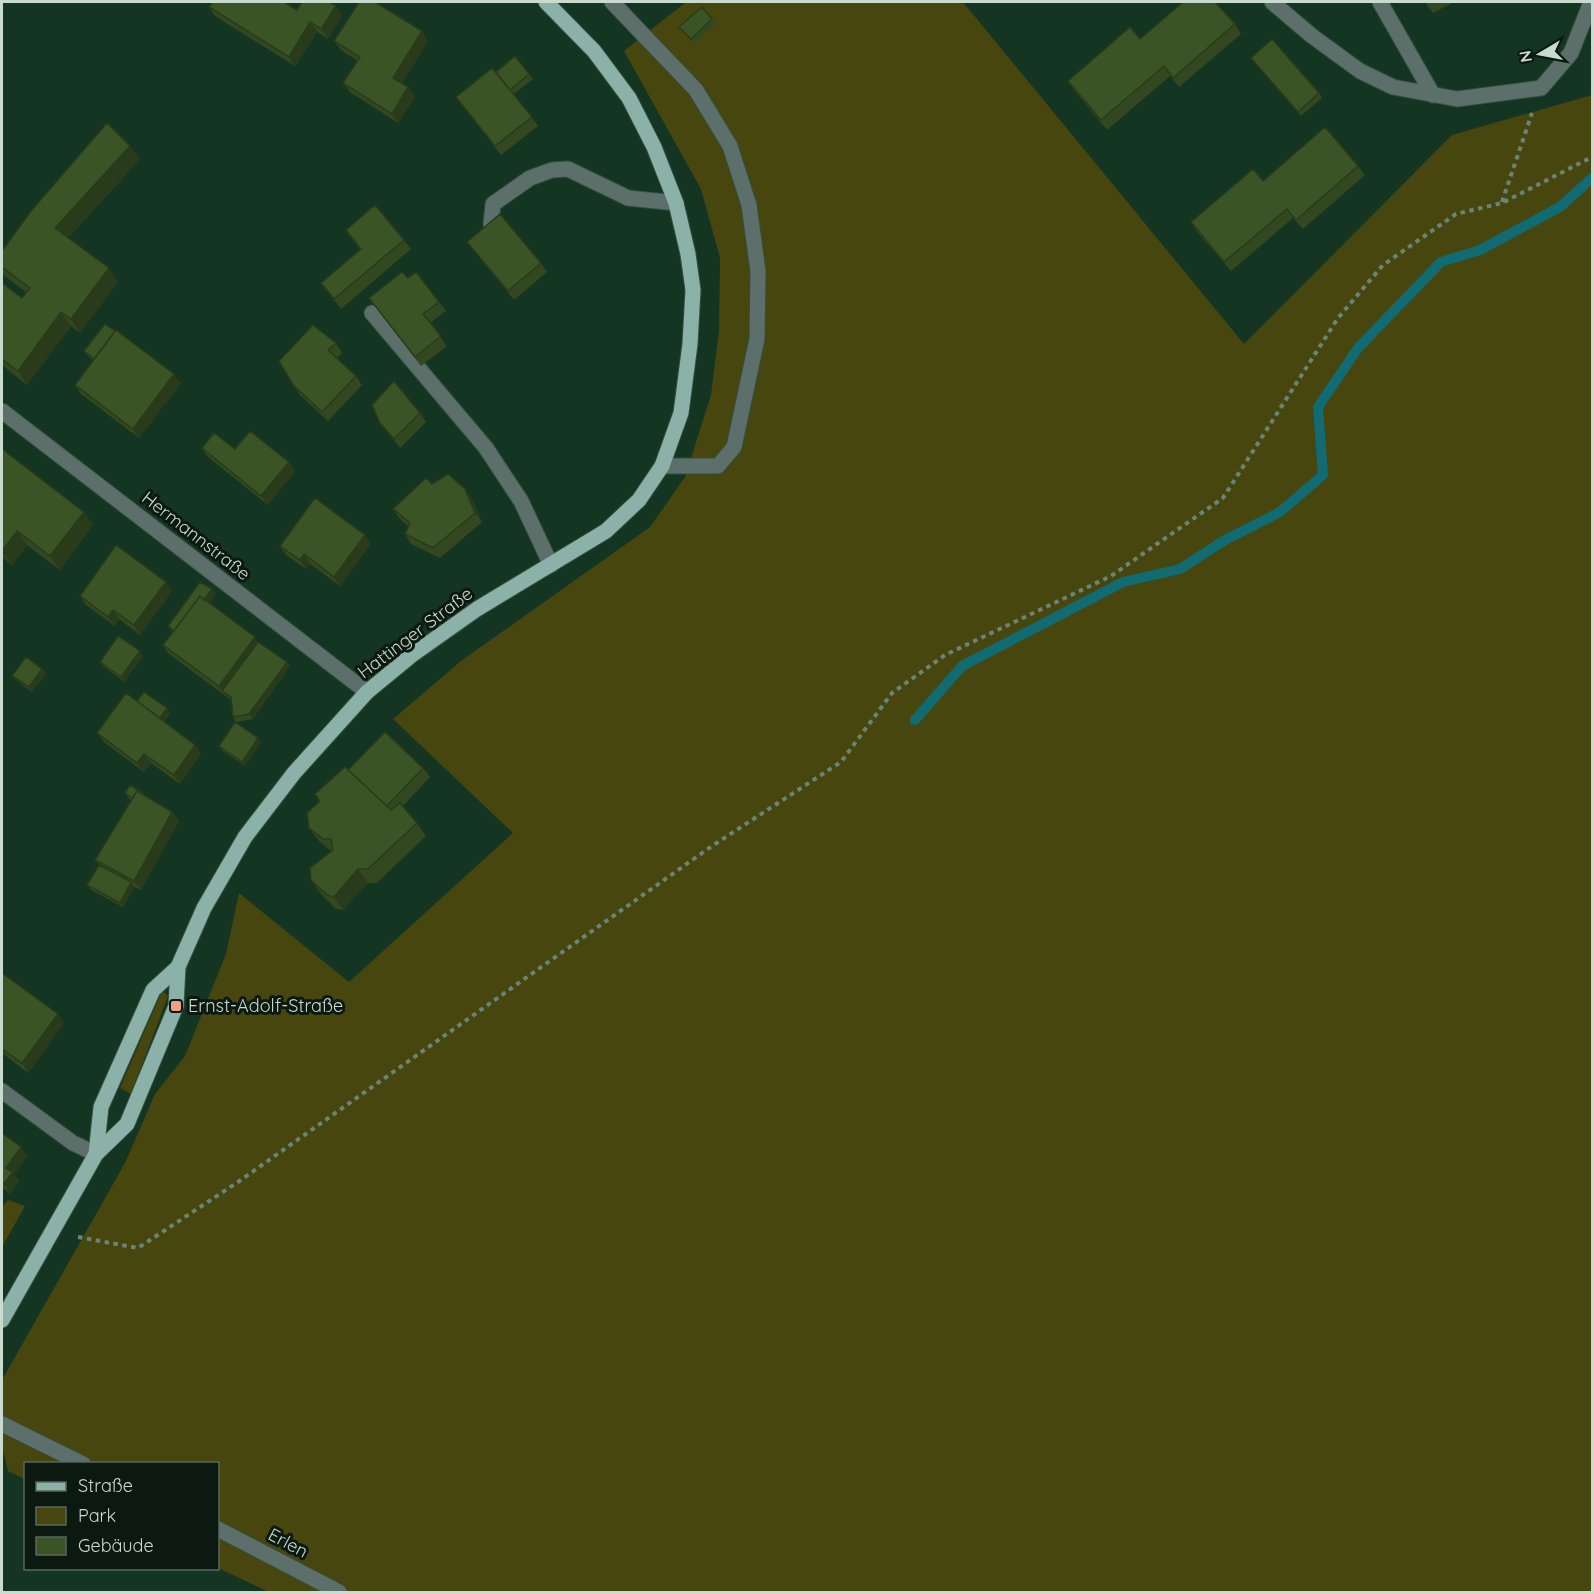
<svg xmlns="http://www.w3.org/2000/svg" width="1594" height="1594" viewBox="0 0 1594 1594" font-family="Quicksand,sans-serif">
<rect width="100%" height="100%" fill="#153523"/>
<path fill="#47460f" d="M686,2h277l281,342 208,-209 140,-40v1497h-1323l-51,-24v-104h-192l-1,15 -17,-8 -6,-25v-66l123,-217 30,-69 30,-38 41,-102 13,-61 110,89 164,-149 -120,-114 68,-58 189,-134 35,-50 26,-82 8,-64 1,-73 -19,-69 -77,-138z
M162,991l6,5 -37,98 -11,-6z
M8,1200l17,6 -23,41v-40z"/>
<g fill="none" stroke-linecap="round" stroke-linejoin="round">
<path stroke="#116b73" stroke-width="10" d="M915,720l47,-54 161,-84 57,-13 45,-29 55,-28 43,-37 -5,-68 40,-59 83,-86 39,-12 80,-43 32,-29"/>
<defs>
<path id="minor" d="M612,2l84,88 34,56 19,59 9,66 -1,68 -23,108 -16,19h-56
M1272,2l40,34 48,35 33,16 64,12 84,-11 30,-35 20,-51
M1380,2l53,93
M491,224l2,-20 37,-26 22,-8 16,-1 60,29 48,5
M372,313l114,135 35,53 30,64
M2,411l365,281
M2,1091l71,52 23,11
M2,1424l81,40
M218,1529l121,63"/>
<path id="major" d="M96,1154l5,-47 52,-117 25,-23
M2,1320l94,-166 31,-30 49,-118 2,-39 26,-59 41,-71 49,-64 73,-81 45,-37 65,-46 129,-78 33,-31 23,-34 19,-53 9,-69 3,-54 -5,-36 -12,-51 -22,-56 -25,-49 -35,-47 -48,-49"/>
</defs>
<use href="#minor" stroke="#32503f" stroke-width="17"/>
<use href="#major" stroke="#32503f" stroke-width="17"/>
<path stroke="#6a8475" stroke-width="4" stroke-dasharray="4.5 4.5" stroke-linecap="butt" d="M1502,202l30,-89
M78,1237l60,11 100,-66 474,-336 129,-84 51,-69 53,-38 166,-79 112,-78 115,-180 45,-53 73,-51 46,-11 90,-46"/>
<use href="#minor" stroke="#5d6f6b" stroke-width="15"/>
<use href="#major" stroke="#8bb1a9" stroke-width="15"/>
</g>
<path fill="#334820" d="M1425,2h29l-21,11z
M209,7l133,8 -14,24 -11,-7 -22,34 -80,-50z
M712,19l4,4 -22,20 -15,-16z
M1235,24l6,10 -62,53 -9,-11 -63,54 -33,-40 -6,-9 72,-42z
M334,41h94l-26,42 13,14 -17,26 -48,-31 -7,-9 15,-22 -17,-11z
M515,56l18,23 -19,15 24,32 -37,29 -45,-58 40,-25z
M1251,58l68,35 3,5 -21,18z
M140,159l-72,79 50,44 -38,51 -9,-7 -44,59 -25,-20v-82l20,15 4,-6 -23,-17 -1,-2v-22z
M1358,166l7,9 -62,54 -10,-11 -62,53 -34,-39 -6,-10 72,-41z
M346,230l58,10 7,9 -70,60 -20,-26 39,-33z
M467,242l74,21 6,9 -33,28 -40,-49z
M408,278l31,24 7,9 -16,12 17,23 -26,20 -52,-68z
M336,343l6,10 -5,5 19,18 6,9 -34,36 -28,-26 -21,-34z
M84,351l97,32 -42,55 -58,-44 -6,-9 18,-25 -5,-4z
M420,413l6,9 -26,26 -20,-25z
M202,448l33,1 54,13 6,9 -27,34 -60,-48z
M2,449l82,63 9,13 -33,45 -33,-25 -15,20 -10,-8z
M432,484l40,14 10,24 -42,36 -29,-14 -6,-10 3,-8 -9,-8 -6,-9z
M371,544l-31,42 -30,-22 -4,5 -20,-14 -6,-9z
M212,589l4,5 -7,9 49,39 29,20 3,4 -37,53 -17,3 -3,-5 -2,-17 -62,-46 -6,-9 10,-13 -5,-6z
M172,591l-32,44 -21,-16 -4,7 -29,-21 -6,-9z
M143,656l-19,26 -21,-16 -3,-4z
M42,669l4,5 -14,18 -16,-12 -4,-4z
M137,701l30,7 3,5 -6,8 31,24 6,9 -21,30 -29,-21 -7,9 -40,-30 -7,-9z
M261,742l-16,24 -22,-15 -4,-5z
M423,768l7,9 -27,29 14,17 9,13 -49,47h-9l-25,27 -7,-1 -15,-15 -10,-14 20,-29 -12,-10 -10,-13 11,-27 28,-31z
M142,792l2,3 28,17 7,9 -38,69 -7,-3 -11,20 -32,-17 -4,-5 12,-20 -4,-5 36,-60 -3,-2 -3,-5z
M2,973l62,50 -36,50 -26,-20z
M2,1133l25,23 -13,18 5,7 -9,13 -8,-7z"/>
<path fill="#293b1a" d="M336,6l6,9 -14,24 -7,-10z
M310,22l7,10 -22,34 -6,-9z
M422,31l6,10 -29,46 -6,-9z
M408,87l7,10 -17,26 -6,-9z
M130,146l10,13 -76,83 -9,-14z
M109,268l9,14 -38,51 -9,-14z
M61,312l10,14 -44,59 -9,-14z
M174,374l7,9 -42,55 -6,-9z
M289,462l6,9 -27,34 -7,-9z
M465,489l7,9 10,24 -7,-9z
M84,512l9,13 -33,45 -10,-14z
M17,531l10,14 -15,20 -10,-13z
M365,535l6,9 -31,42 -6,-9z
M304,554l6,10 -4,5 -6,-9z
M166,582l6,9 -32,44 -6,-10z
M212,589l4,5 -35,45 -3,-5z
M113,610l6,9 -4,7 -7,-9z
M255,637l6,9 -39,45 -3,-5z
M140,651l3,5 -19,26 -3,-5z
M287,662l3,4 -37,53 -4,-5z
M42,669l4,5 -14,18 -3,-5z
M167,708l3,5 -9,12 -3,-5z
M258,738l3,4 -16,24 -3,-4z
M195,745l6,9 -21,30 -6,-9z
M144,754l7,9 -7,9 -7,-9z
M172,812l7,9 -38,69 -7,-9z
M358,869l10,14 -25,27 -9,-13z
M131,882l3,5 -11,20 -3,-4z
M58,1014l6,9 -36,50 -6,-10z
M21,1147l6,9 -13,18 5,7 -9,13 -6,-10 2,-16z"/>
<path fill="#3b5425" stroke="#293b1a" stroke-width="1.5" d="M212,2h72l13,8 5,-8h27l7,4 -15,23 -11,-7 -21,35 -80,-50z
M359,2h16l47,29 -29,47 15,9 -16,27 -49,-31 17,-26 -26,-16z
M1183,2h32l20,22 -62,54 -9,-12 -63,54 -33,-39 62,-54 10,12z
M702,7l10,12 -21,20 -12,-12z
M1272,39l47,54 -21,19 -47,-54z
M515,56l14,18 -19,16 -14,-18z
M492,68l40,49 -37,29 -39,-49z
M107,123l23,23 -75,82 54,40 -38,51 -10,-7 -43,59 -16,-12v-76l20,15 8,-10 -28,-21v-16l29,-40z
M1325,127l33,39 -62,54 -9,-11 -63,53 -33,-40 62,-53 10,12z
M375,205l29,35 -70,59 -13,-16 40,-34 -15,-19z
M500,214l41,49 -33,28 -41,-49z
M402,272l6,6 8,-6 23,30 -16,12 18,22 -26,21 -46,-59z
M105,324l10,7 -21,28 -10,-8z
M313,325l23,18 -8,7 28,26 -34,36 -28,-26 -15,-25z
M116,330l58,44 -41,55 -58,-44z
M394,381l26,32 -26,26 -14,-16 -8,-18z
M250,431l39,31 -28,34 -59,-48 12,-15 21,16z
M2,449l82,63 -34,44 -33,-25 -15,20z
M448,474l17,15 10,24 -42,35 -28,-14 5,-11 -17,-14 33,-31 6,6z
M315,498l50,37 -31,42 -30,-23 -4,6 -20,-14z
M116,545l50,37 -32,43 -21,-15 -5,7 -28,-21z
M200,582l12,7 -8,11 -4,-4 -26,35 -6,-5z
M200,596l55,41 -36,49 -56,-41z
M118,636l22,15 -19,26 -21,-15z
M258,642l29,20 -38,52 -16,3 -2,-20 -9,-6z
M26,657l16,12 -13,18 -17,-11z
M144,692l23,16 -7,10 -23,-17z
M126,693l69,52 -21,30 -30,-21 -7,9 -40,-30z
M235,722l23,16 -16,24 -23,-16z
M385,732l38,36 -36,38 -39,-36z
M345,767l46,43 9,-7 17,20 -49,46h-10l-24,28 -7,-2 -16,-15 -1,-12 23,-18 -2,-11h-8l-14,-11 -2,-15 13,-12 -5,-7z
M130,785l12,7 -1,1 -4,-2 -5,7 -7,-5z
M137,791l35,21 -38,69 -39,-21z
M99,865l32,17 -11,21 -33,-18z
M2,973l56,41 -36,49 -20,-14z
M2,1133l19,14 -15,21 7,4 -9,12 -2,-1z"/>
<rect fill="#f49e87" stroke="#0c1911" stroke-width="2" x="170" y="1000" width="12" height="12" rx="3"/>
<g text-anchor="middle" stroke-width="6" stroke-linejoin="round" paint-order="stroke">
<g font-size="18" fill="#c9dbcf" stroke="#0c1911">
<text transform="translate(196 536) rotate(38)" y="6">Hermannstraße</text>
<text transform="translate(415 633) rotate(-37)" y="6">Hattinger Straße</text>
<text transform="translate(288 1543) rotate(28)" y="6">Erlen</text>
</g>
<g font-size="18" fill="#c9dbcf" stroke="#0c1911" text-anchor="start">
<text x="188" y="1012">Ernst-Adolf-Straße</text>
</g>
</g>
<rect width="1594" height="1594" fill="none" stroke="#c9dbcf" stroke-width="6"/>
<rect x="24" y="1462" width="195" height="108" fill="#0c1911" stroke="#58675d" stroke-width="1.5"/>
<rect x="36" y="1482" width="30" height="9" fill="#8bb1a9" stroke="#58675d" stroke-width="1.5"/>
<text x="78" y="1492" font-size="18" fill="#c9dbcf">Straße</text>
<rect x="36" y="1507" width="30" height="18" fill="#47460f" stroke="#58675d" stroke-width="1.5"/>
<text x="78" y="1522" font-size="18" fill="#c9dbcf">Park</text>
<rect x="36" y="1537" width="30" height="18" fill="#3b5425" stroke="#58675d" stroke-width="1.5"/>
<text x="78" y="1552" font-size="18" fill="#c9dbcf">Gebäude</text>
<g transform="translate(1540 54) rotate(260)" stroke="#0c1911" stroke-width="4.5" paint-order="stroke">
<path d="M0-4.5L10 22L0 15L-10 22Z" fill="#c9dbcf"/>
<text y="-9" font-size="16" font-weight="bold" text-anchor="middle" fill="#c9dbcf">N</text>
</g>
</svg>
